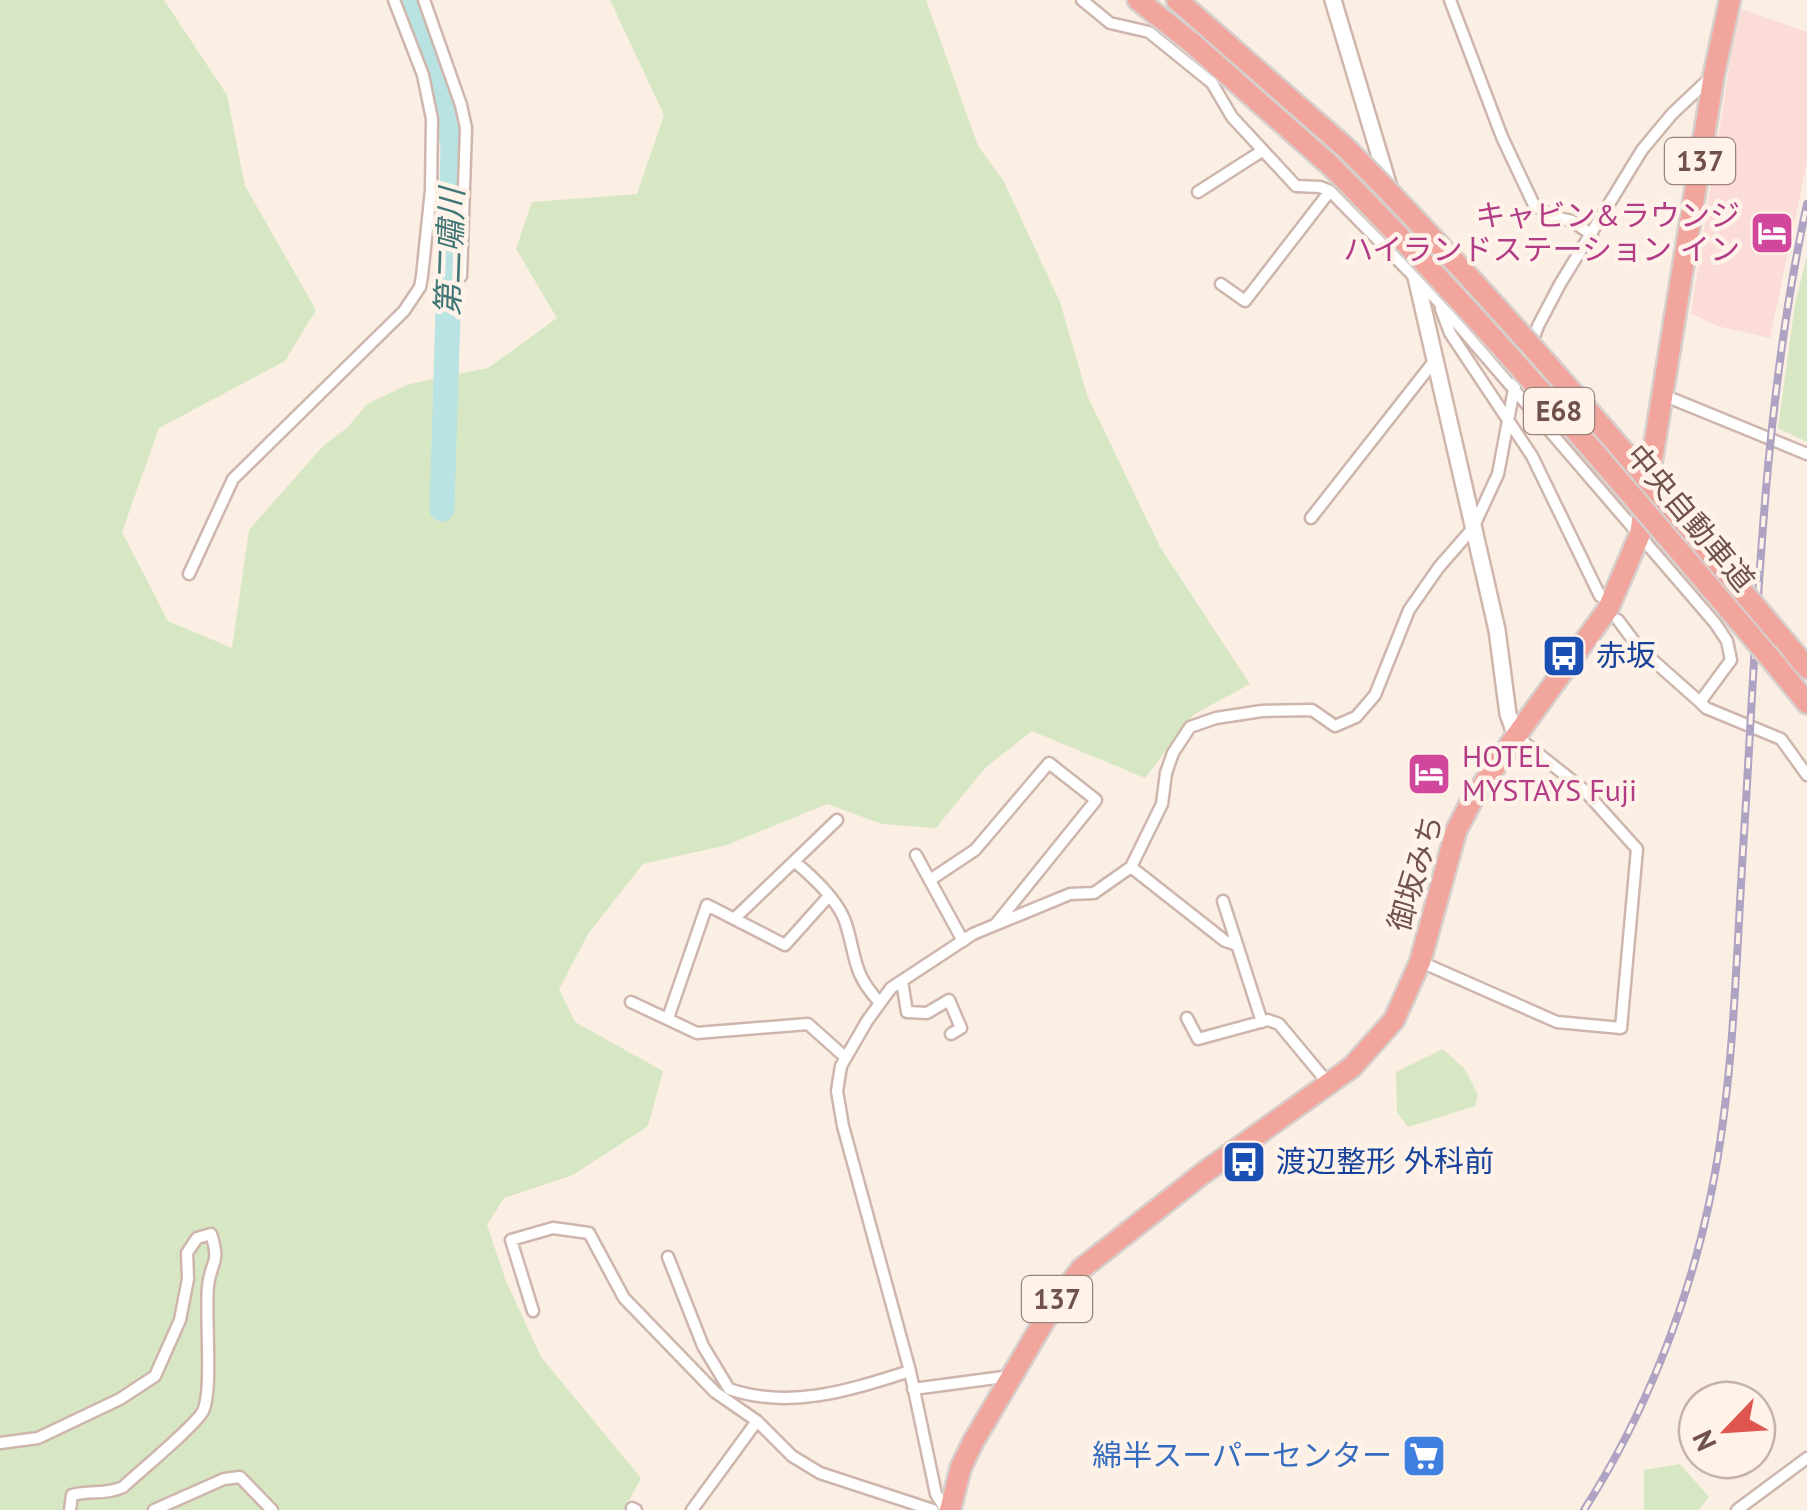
<svg xmlns="http://www.w3.org/2000/svg" width="1807" height="1510" viewBox="0 0 1807 1510" font-family="'PT Sans','Noto Sans JP',sans-serif">
<rect width="100%" height="100%" fill="#fbeee3"/>
<path fill="#fbdcd7" d="M1742,9l65,23v130l-37,176 -53,-12 -26,-13 42,-270z"/>
<path fill="#d8e7c3" d="M0,0h164l63,95 18,91 71,124 -31,51 -126,67 -37,104 46,89 64,27 17,-118 74,-84 24,-18 20,-24 42,-20 79,-16 69,-50 -41,-69 16,-47 105,-8 27,-79 -54,-115h316l52,146 25,34 57,122 27,93 73,152 90,137 -57,31 -48,63 -113,-47 -47,37 -49,60 -54,-4 -55,-20 -100,41 -84,19 -55,70 -29,55 16,33 88,49 -15,55 -75,49 -69,23 -17,27 19,56 35,76 100,121 -17,32h-624z
M1807,256v186l-29,-14 17,-124z
M1443,1049l22,20 13,26 -3,11 -67,21 -11,-15 -1,-40z
M1680,1464l29,33 -10,13h-55v-40z"/>
<g fill="none" stroke-linecap="round" stroke-linejoin="round">
<path stroke="#b9e3e2" stroke-width="25" d="M412,0l32,88 9,60 -11,361"/>
<defs>
<path id="street" d="M424,0l37,105 5,23 -5,148
M1082,0l28,23 39,9 63,51 20,34 64,69 24,1 10,4 107,109 278,323 12,18 4,19 -31,42 6,6 75,31 26,36
M1450,0l52,137 32,68 20,12 18,4 20,14
M1198,192l64,-41
M1221,284l24,17 85,-110
M1441,309l9,24 82,123 68,140
M1663,395l144,59
M1311,518l124,-158
M189,574l44,-95 171,-168 16,-24 2,-11 9,-86 1,-71 -9,-44 -29,-75
M1618,620l21,28 61,54
M916,855l47,86
M795,862c18,15 44,39 51,62 11,36 6,48 34,79
M1131,867l94,74 12,4
M930,880l45,-30 74,-87 47,37 -100,124
M1223,901l39,121
M735,918l102,-98
M1421,962l136,60 64,6 16,-179 -53,-59 -68,-54
M902,981l5,31 20,1 22,-13 12,28 -10,6
M631,1002l66,31 111,-9 37,33
M668,1018l39,-113 78,40 43,-48
M1187,1018l11,21 70,-19 11,4 49,59
M668,1257l35,89 26,43c62,21 121,1 181,-18
M533,1311l-22,-71 42,-12 36,5 35,65 91,94 42,29 35,35 28,17 113,37
M913,1389l98,-13
M0,1443l38,-5 82,-39 35,-23 25,-56 8,-41 -1,-26 10,-15 14,-4c10,30 0,26 -3,52 -3,30 5,104 -5,125 -8,15 -64,61 -80,76 -17,8 -32,3 -51,8l-2,15
M632,1508l4,2
M154,1510l70,-31 16,-2 32,33
M692,1510l65,-89
M946,1510l-10,-16 -26,-123 -67,-245 -6,-35 4,-25 26,-45 24,-33 82,-54 97,-40 24,-1 37,-26 31,-63 4,-31 7,-20 17,-26 26,-9 46,-7 50,-1 23,16 21,-9 19,-22 34,-85 30,-43 34,-39 25,-54 16,-85 24,-63 22,-42 82,-134 30,-36 37,-35
M1737,1510l70,-52"/>
<path id="secondary" d="M1333,0l83,277 81,353 11,84 8,22"/>
<path id="highway" d="M1138,0l54,43 139,123
M1177,0l170,149
M1781,637l26,31
M1776,665l31,38
M950,1510l11,-43 12,-25 77,-131 31,-42 121,-95 150,-107 42,-47 26,-58 36,-131 15,-29 45,-66 92,-127 32,-75 74,-460 16,-74"/>
</defs>
<use href="#street" stroke="#ceb6ad" stroke-width="15"/>
<use href="#secondary" stroke="#d0b5ab" stroke-width="20"/>
<use href="#highway" stroke="#d7cfcc" stroke-width="25"/>
<use href="#street" stroke="#fff" stroke-width="10"/>
<use href="#secondary" stroke="#fff" stroke-width="15"/>
<use href="#highway" stroke="#f2a59d" stroke-width="20"/>
<defs>
<path id="rail" d="M1584,1510c62,-97 106,-209 128,-321 22,-111 24,-227 31,-339 14,-216 18,-435 64,-646"/>
</defs>
<use href="#rail" stroke="#afa3c3" stroke-width="8"/>
<use href="#rail" stroke="#fef2e9" stroke-width="4" stroke-dasharray="11" stroke-linecap="butt"/>
<defs>
<path id="highway-bridge" d="M1347,149c154,155 294,322 434,488
M1331,166c157,158 301,329 445,499"/>
</defs>
<use href="#highway-bridge" stroke="#d7cfcc" stroke-width="25" stroke-linecap="butt"/>
<use href="#highway-bridge" stroke="#f2a59d" stroke-width="20"/>
</g>
<defs>
<symbol id="hotel-square" viewBox="-11 -11 22 22"><rect x="-9" y="-9" width="18" height="18" rx="4" fill="#d1479c" stroke="#fef2e9"/><path d="M-6-4.5h1.5V1H6V5H4.5V3h-9V5H-6ZM-4 0a1.8 1.8 0 1 1 3.6 0ZM.5 0V-2.5h3Q6-2.5 6 0Z" fill="#fff"/></symbol>
<symbol id="bus-square" viewBox="-11 -11 22 22"><rect x="-9" y="-9" width="18" height="18" rx="4" fill="#1a4fb4" stroke="#fef2e9"/><path d="M-5-6H5V4H4V6H2V4H-2V6H-4V4H-5ZM-3.5-4V0h7V-4ZM-3.5 1.2v1.5H-2V1.2ZM2 1.2v1.5H3.5V1.2Z" fill="#fff"/></symbol>
<symbol id="supermarket-square" viewBox="-11 -11 22 22"><rect x="-9" y="-9" width="18" height="18" rx="4" fill="#3f7fe0" stroke="#fef2e9"/><path d="M-6-5.5h2.5l.6 2H6L4.5 2H-2.5L-4.4-4H-6ZM-1.5 3.2a1.3 1.3 0 1 0 .1 0ZM3 3.2a1.3 1.3 0 1 0 .1 0Z" fill="#fff"/></symbol>
</defs>
<g fill-rule="evenodd">
<use href="#hotel-square" x="1747" y="208" width="50" height="50"/>
<use href="#bus-square" x="1539" y="631" width="50" height="50"/>
<use href="#hotel-square" x="1404" y="749" width="50" height="50"/>
<use href="#bus-square" x="1219" y="1137" width="50" height="50"/>
<use href="#supermarket-square" x="1399" y="1431" width="50" height="50"/>
</g>
<g text-anchor="middle" stroke-width="9" stroke-linejoin="round" paint-order="stroke">
<g fill="#fef2e9" stroke="#9b827a" stroke-width="2.5">
<rect x="1665" y="138" width="70" height="46" rx="8"/>
<rect x="1524" y="388" width="70" height="46" rx="8"/>
<rect x="1022" y="1276" width="70" height="46" rx="8"/>
</g>
<g font-size="28" font-weight="bold" fill="#71524a">
<text x="1700" y="171">137</text>
<text x="1559" y="421">E68</text>
<text x="1057" y="1309">137</text>
</g>
<g font-size="30" fill="#b23c85" stroke="#fef2e9" text-anchor="end">
<text x="1740" y="226">キャビン&amp;ラウンジ<tspan x="1740" dy="34">ハイランドステーション イン</tspan></text>
<text x="1462" y="767" text-anchor="start">HOTEL<tspan x="1462" dy="34">MYSTAYS Fuji</tspan></text>
</g>
<g font-size="30" fill="#71524a" stroke="#fef2e9">
<text transform="translate(1690 518) rotate(50)" y="10">中央自動車道</text>
<text transform="translate(1416 873) rotate(-73)" y="10">御坂みち</text>
</g>
<g font-size="30" fill="#164399" stroke="#fef2e9" text-anchor="start">
<text x="1596" y="666">赤坂</text>
<text x="1276" y="1172">渡辺整形 外科前</text>
</g>
<g font-size="30" fill="#366cbe" stroke="#fef2e9" text-anchor="end">
<text x="1392" y="1466">綿半スーパーセンター</text>
</g>
<g font-size="32" font-style="italic" fill="#407676" stroke="#fef2e9">
<text transform="translate(450 252) rotate(-88)" y="11">第二嘯川</text>
</g>
</g>
<g transform="translate(1727 1430) rotate(245)"><circle r="48" fill="#fef2e9" stroke="#c6b2a9" stroke-width="2.5"/>
<path d="M0-8L18 38L0 25L-18 38Z" fill="#df564e"/>
<text y="-15" font-size="28" font-weight="bold" text-anchor="middle" fill="#71524a">N</text>
</g>
</svg>
